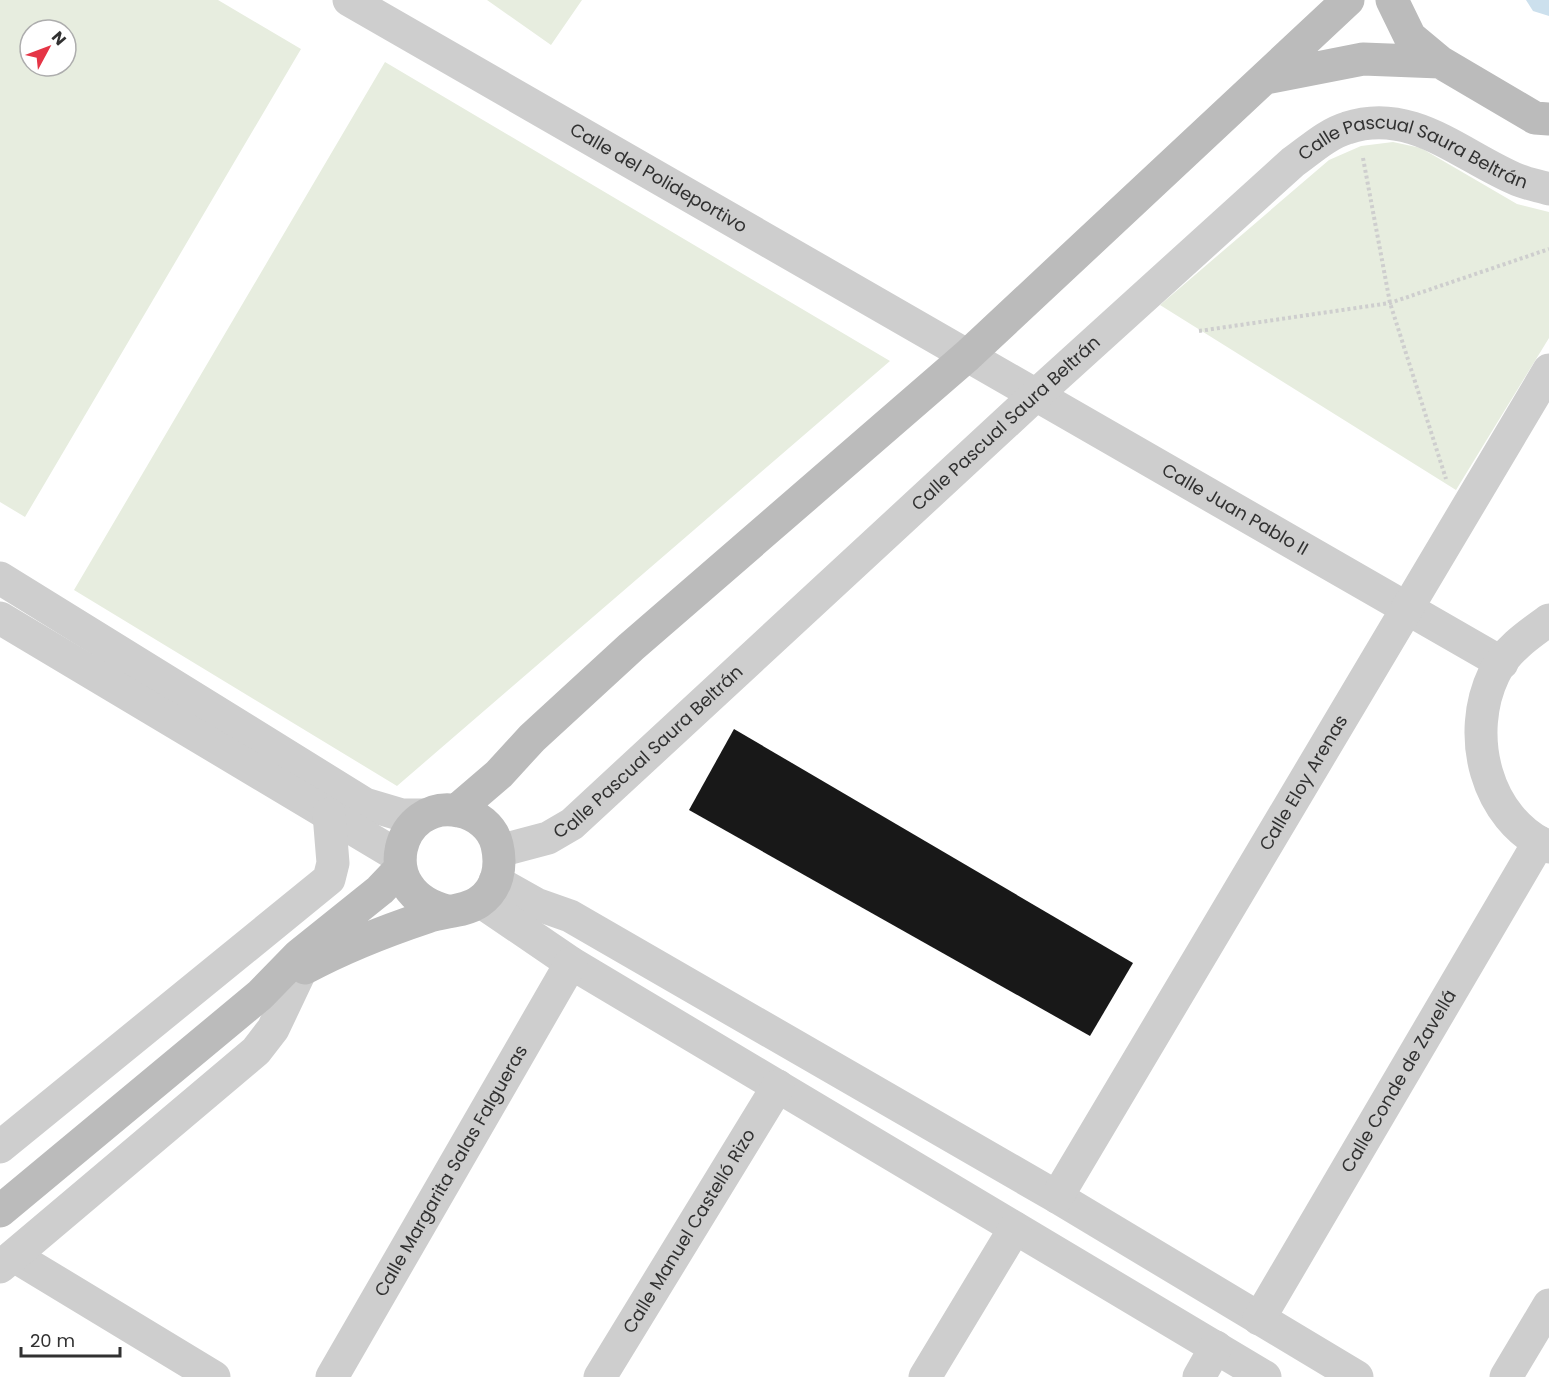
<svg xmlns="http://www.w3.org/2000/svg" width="1549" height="1377" viewBox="0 0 1549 1377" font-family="Poppins,sans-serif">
<rect width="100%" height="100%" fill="#fff"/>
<path fill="#e7eddf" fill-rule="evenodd" d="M0,0h218l83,49 -276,468 -25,-15zM30,30h36v36h-36z
M487,0h95l-31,45z
M385,62l505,299 -493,425 -323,-196z
M1393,142l28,6 96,56 32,8v126l-93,152 -296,-185 169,-145 32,-14z"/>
<path fill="#cce0ed" d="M1526,0h23v16l-16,-5z"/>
<path fill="#181818" d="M734,729l399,234 -43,73 -401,-226z"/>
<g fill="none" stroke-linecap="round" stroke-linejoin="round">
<path stroke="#cecece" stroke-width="4" stroke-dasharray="3 3" stroke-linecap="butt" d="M1363,158l27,145 56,176
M1199,331l191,-28 159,-54"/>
<g stroke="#cecece" stroke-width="33">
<path id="s1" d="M349,0l1153,663"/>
<path d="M0,578l365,226 37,11h24"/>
<path d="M0,618l400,239"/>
<path d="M1549,620c-21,15 -43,30 -55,54 -29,60 -9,145 55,173"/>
<path id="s2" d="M499,851l49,-13 24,-14 465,-430 256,-232c17,-12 34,-28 54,-34 65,-22 115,29 171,52 10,4 21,6 31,9"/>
<path d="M495,881l41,23 34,12 487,281 300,180"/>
<path d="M480,901l91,62 694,414"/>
<path d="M0,1147l329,-268 4,-16 -4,-49"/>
<path id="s3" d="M1057,1197l492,-827"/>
<path d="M14,1256l200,121"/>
<path d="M0,1267l256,-216 17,-22 28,-59"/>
<path id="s4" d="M1259,1319l280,-477"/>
<path id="s5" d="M332,1377l239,-414"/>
<path id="s6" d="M600,1377l178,-291"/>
<path d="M925,1377l90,-149"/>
<path d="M1199,1377l17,-30"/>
<path d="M1506,1377l43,-72"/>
</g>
<path stroke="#bbb" stroke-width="33" d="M1392,0l18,37 30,25 95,56 14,1
M1266,78l97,-19 77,3
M457,810l42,-36 33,-36 99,-91 336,-291 381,-356
M305,968c39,-21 80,-37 122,-51 17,-6 37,-5 52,-15 19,-13 23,-36 18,-57 -4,-18 -21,-31 -38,-34 -61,-13 -89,81 -12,100
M0,1211l260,-216 39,-40 81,-65 20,-21"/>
</g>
<g text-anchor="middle" stroke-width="6" stroke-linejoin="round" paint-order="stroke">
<g font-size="18" fill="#313131" stroke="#fff">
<text dy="6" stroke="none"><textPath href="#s2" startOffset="1191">Calle Pascual Saura Beltrán</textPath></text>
<text dy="6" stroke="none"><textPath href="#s1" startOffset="357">Calle del Polideportivo</textPath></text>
<text dy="6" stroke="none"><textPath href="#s2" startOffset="669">Calle Pascual Saura Beltrán</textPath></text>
<text dy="6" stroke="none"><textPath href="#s1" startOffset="1022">Calle Juan Pablo II</textPath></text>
<text dy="6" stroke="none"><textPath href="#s2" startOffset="183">Calle Pascual Saura Beltrán</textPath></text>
<text dy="6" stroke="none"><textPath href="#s3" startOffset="482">Calle Eloy Arenas</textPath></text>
<text dy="6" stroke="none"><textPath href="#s4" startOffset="276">Calle Conde de Zavellá</textPath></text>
<text dy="6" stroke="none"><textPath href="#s5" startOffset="238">Calle Margarita Salas Falgueras</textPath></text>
<text dy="6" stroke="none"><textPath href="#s6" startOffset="171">Calle Manuel Castelló Rizo</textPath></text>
</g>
</g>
<g transform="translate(48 48) rotate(49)"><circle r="28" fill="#ffffff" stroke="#adadad" stroke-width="1.5"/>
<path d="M0-4.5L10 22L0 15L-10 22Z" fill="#e53546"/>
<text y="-9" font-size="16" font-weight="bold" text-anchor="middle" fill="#313131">N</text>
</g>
<path d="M21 1347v9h99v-9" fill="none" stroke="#313131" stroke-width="3"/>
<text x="30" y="1347" font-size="18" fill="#313131" stroke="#ffffff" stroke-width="4.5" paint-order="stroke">20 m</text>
</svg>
